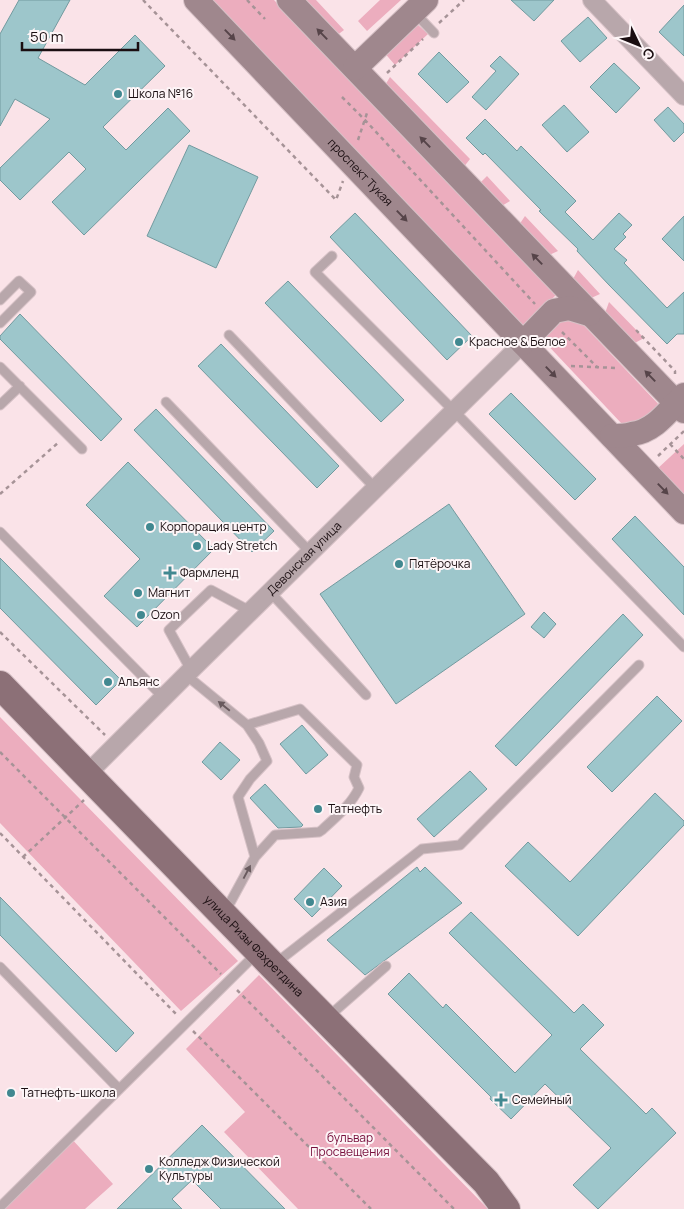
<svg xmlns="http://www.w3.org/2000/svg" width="684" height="1209" viewBox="0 0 684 1209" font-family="Manrope,sans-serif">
<rect width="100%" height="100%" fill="#fae3e8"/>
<path fill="#ecadbe" d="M212,0h62l282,295 -32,31z
M303,0h13l28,30 -8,6z
M380,0h21l-34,31 -9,-10z
M417,24l11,10 -33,31 -13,-15z
M390,77l80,82 -7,9 -79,-81z
M487,176l23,25 -10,6 -21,-23z
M525,216l33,35 -11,5 -28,-31z
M578,270l22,24 -11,5 -17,-18z
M609,302l35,36 -11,6 -29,-28z
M575,316l87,92 -18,13 -22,3 -81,-86 23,-21z
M684,444v55l-28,-29z
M0,717l238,244 -57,50 -181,-188z
M259,975l229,234h-190l-74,-77 21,-20 -59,-63z
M70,1137l43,47 -28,25h-84z"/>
<path fill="#9dc6cb" stroke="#729a9f" d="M19,0h51l-32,58 47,27 50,-50 30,31 -62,61 23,23 42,-42 22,23 -106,104 -32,-33 34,-33 -17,-17 -49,48 -20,-20v-12l50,-49 -35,-20 -15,27v-92z
M511,0h43l-20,21z
M684,5v51l-25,-24z
M588,17l19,21 -27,24 -19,-21z
M439,52l30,30 -22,21 -29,-29z
M500,56l19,18 -33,36 -14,-13 24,-26 -6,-5z
M614,63l26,25 -24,25 -26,-26z
M564,105l25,27 -22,20 -25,-27z
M668,107l16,17v8l-10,10 -20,-22z
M485,119l32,32 4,-5 55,55 -11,11 28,28 26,-27 13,12 -9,9 3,3 -12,12 13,11 -3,3 43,45 17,-16v42h-7l-10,10 -58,-59 -32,-34 1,-2 -39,-38 2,-1 -56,-57 -2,2 -17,-17z
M189,145l69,32 -42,91 -69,-32z
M355,213l117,123 -25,24 -117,-123z
M684,216v45l-22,-22z
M288,281l116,119 -23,22 -116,-119z
M20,314l102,105 -21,22 -101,-102v-3z
M221,344l118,122 -22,22 -119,-122z
M511,393l85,86 -21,21 -86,-86z
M156,409l118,122 -22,21 -118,-122z
M128,462l86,87 -77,78 -33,-31 36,-37 -54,-54z
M449,504l76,110 -129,90 -76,-110z
M635,516l49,51v48l-72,-76z
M0,558l121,122 -25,25 -96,-97z
M544,612l12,12 -12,14 -13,-11z
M623,614l20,21 -127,131 -21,-20z
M657,696l25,25 -70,71 -25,-25z
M302,725l26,30 -22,19 -26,-30z
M220,742l20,18 -19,20 -19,-18z
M470,771l17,18 -53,48 -17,-18z
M265,784l38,41 -2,2 -23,1 -28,-30z
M655,793l29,28v4l-106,111 -73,-70 23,-24 42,40z
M417,867l3,5 5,-5 37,36 -97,72 -38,-35z
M324,868l18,18 -30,31 -18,-18z
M0,897l134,136 -18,19 -116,-117z
M471,912l103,101 9,-9 21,21 -24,24 66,65 6,-6 24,25 -78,76 -25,-24 38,-37 -66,-64 -34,35 -21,-20 1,-2 -103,-103 21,-21 34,35 3,-4 69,69 37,-38 -103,-102z
M202,1125l83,84h-64l-29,-29 -20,19 10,10h-65z"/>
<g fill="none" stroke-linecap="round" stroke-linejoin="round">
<defs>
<path id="lane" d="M414,12l20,21
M332,256l-17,16 139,139 230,236
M0,300l19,-19 12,11 -31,31
M229,335l146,153
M0,367l82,82
M166,402l144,150
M0,405l20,-19
M0,532l163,165
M270,592l96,103
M191,670l-22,-40 42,-40 39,21
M186,675l61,50 12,18 8,18 -17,18 -12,18 17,60 -30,55
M247,725l53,-16 57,56 -3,12 5,11c-8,17 -23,29 -37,42l-3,2 -44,3 -20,22
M276,963l146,-114 38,-4 179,-180
M0,967l119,122
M328,1017l58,-51
M0,1207l257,-254"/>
<g id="street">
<path d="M592,0l92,96"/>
<path id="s1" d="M87,774l104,-104 332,-327"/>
</g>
<g id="secondary">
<path id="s2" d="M196,0l488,512"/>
<path d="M289,0l395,411"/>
<path d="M355,68l71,-68"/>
<path d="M523,343l31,-32 15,-3 20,6"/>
<path d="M612,436c7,0 13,0 20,-2 23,-3 36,-23 52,-39"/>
</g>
<g id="primary">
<path id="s3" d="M0,685l272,280 214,217 20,27"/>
</g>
</defs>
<use href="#lane" stroke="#d6c1c6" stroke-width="11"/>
<use href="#street" stroke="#d6c1c6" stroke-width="20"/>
<use href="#secondary" stroke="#d6c1c6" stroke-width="26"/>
<use href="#primary" stroke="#d6c1c6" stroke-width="30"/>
<path stroke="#a69397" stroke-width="2.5" stroke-dasharray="4 4" stroke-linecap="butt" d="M143,0l193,200 7,-19
M247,0l18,19
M439,23l25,-23
M387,73l36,-34
M342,97l23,23 170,184
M358,140l10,-30
M636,330l39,41v3
M562,332l36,36
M571,366l45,2
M670,444l14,15
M658,456l26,-25
M0,494l59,-52
M0,632l105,103
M0,752l221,222
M0,833l177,182
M23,857l61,-57
M237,990l217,219
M193,1031l178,178"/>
<use href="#lane" stroke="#b8a7ab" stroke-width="9"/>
<use href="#street" stroke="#b8a7ab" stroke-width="18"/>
<use href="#secondary" stroke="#9f878d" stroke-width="24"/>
<use href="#primary" stroke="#8c7077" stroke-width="28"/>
</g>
<defs><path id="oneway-solid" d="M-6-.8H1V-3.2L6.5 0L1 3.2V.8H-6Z" transform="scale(1.25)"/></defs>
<g fill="#564449">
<use href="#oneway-solid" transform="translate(322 34) rotate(-134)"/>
<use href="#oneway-solid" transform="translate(230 35) rotate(46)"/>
<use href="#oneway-solid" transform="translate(425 142) rotate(-134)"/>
<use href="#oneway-solid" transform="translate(402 216) rotate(46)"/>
<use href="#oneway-solid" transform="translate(537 259) rotate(-134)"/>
<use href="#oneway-solid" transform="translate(551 372) rotate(46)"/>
<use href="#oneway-solid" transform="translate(650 376) rotate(-134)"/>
<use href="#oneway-solid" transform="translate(663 489) rotate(46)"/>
</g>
<g fill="#695a5e">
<use href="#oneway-solid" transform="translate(224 706) rotate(-141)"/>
<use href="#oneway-solid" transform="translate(247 872) rotate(-62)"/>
</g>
<g fill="#418890" stroke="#fdf5f7" stroke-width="2">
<circle cx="118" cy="94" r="5"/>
<circle cx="459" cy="342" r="5"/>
<circle cx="150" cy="527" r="5"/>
<circle cx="197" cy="546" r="5"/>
<circle cx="399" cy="564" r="5"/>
<path d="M167.5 565.5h5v5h5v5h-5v5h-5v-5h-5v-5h5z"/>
<circle cx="138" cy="593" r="5"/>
<circle cx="141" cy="615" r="5"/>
<circle cx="108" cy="682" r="5"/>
<circle cx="318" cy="809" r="5"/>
<circle cx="310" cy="902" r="5"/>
<circle cx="11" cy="1093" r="5"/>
<path d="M498.5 1092.5h5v5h5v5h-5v5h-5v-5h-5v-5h5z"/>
<circle cx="149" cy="1169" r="5"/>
</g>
<g text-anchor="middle" stroke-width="4" stroke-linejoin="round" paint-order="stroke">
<g font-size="12" fill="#1a0e11" stroke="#fdf5f7" text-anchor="start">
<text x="128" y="98">Школа №16</text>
<text x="469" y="346">Красное &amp; Белое</text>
<text x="160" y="531">Корпорация центр</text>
<text x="207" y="550">Lady Stretch</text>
<text x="409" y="568">Пятёрочка</text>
<text x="180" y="577">Фармленд</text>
<text x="148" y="597">Магнит</text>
<text x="151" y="619">Ozon</text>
<text x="118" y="686">Альянс</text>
<text x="328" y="813">Татнефть</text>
<text x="320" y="906">Азия</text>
<text x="21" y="1097">Татнефть-школа</text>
<text x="512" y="1104">Семейный</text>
<text x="159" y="1166">Колледж Физической<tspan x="159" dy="14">Культуры</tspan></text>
</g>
<g font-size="12" fill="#1a0e11" stroke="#fdf5f7">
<text dy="4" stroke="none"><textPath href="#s2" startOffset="238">проспект Тукая</textPath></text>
<text dy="4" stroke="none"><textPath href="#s1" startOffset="306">Девонская улица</textPath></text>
<text dy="4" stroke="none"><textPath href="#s3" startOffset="364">улица Ризы Фахретдина</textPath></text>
</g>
<g font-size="12" fill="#770f3c" stroke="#fdf5f7">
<text x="350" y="1142">бульвар<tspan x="350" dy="14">Просвещения</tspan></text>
</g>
</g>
<g transform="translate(639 45) rotate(133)" stroke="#fdf5f7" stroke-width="4" paint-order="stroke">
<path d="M0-4L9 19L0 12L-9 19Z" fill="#1a0e11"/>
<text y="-8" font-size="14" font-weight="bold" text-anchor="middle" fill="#1a0e11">С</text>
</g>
<path d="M22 42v8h116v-8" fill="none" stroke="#1a0e11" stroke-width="2.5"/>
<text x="30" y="42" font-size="15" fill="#1a0e11" stroke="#fdf5f7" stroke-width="4" paint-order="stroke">50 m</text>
</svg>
